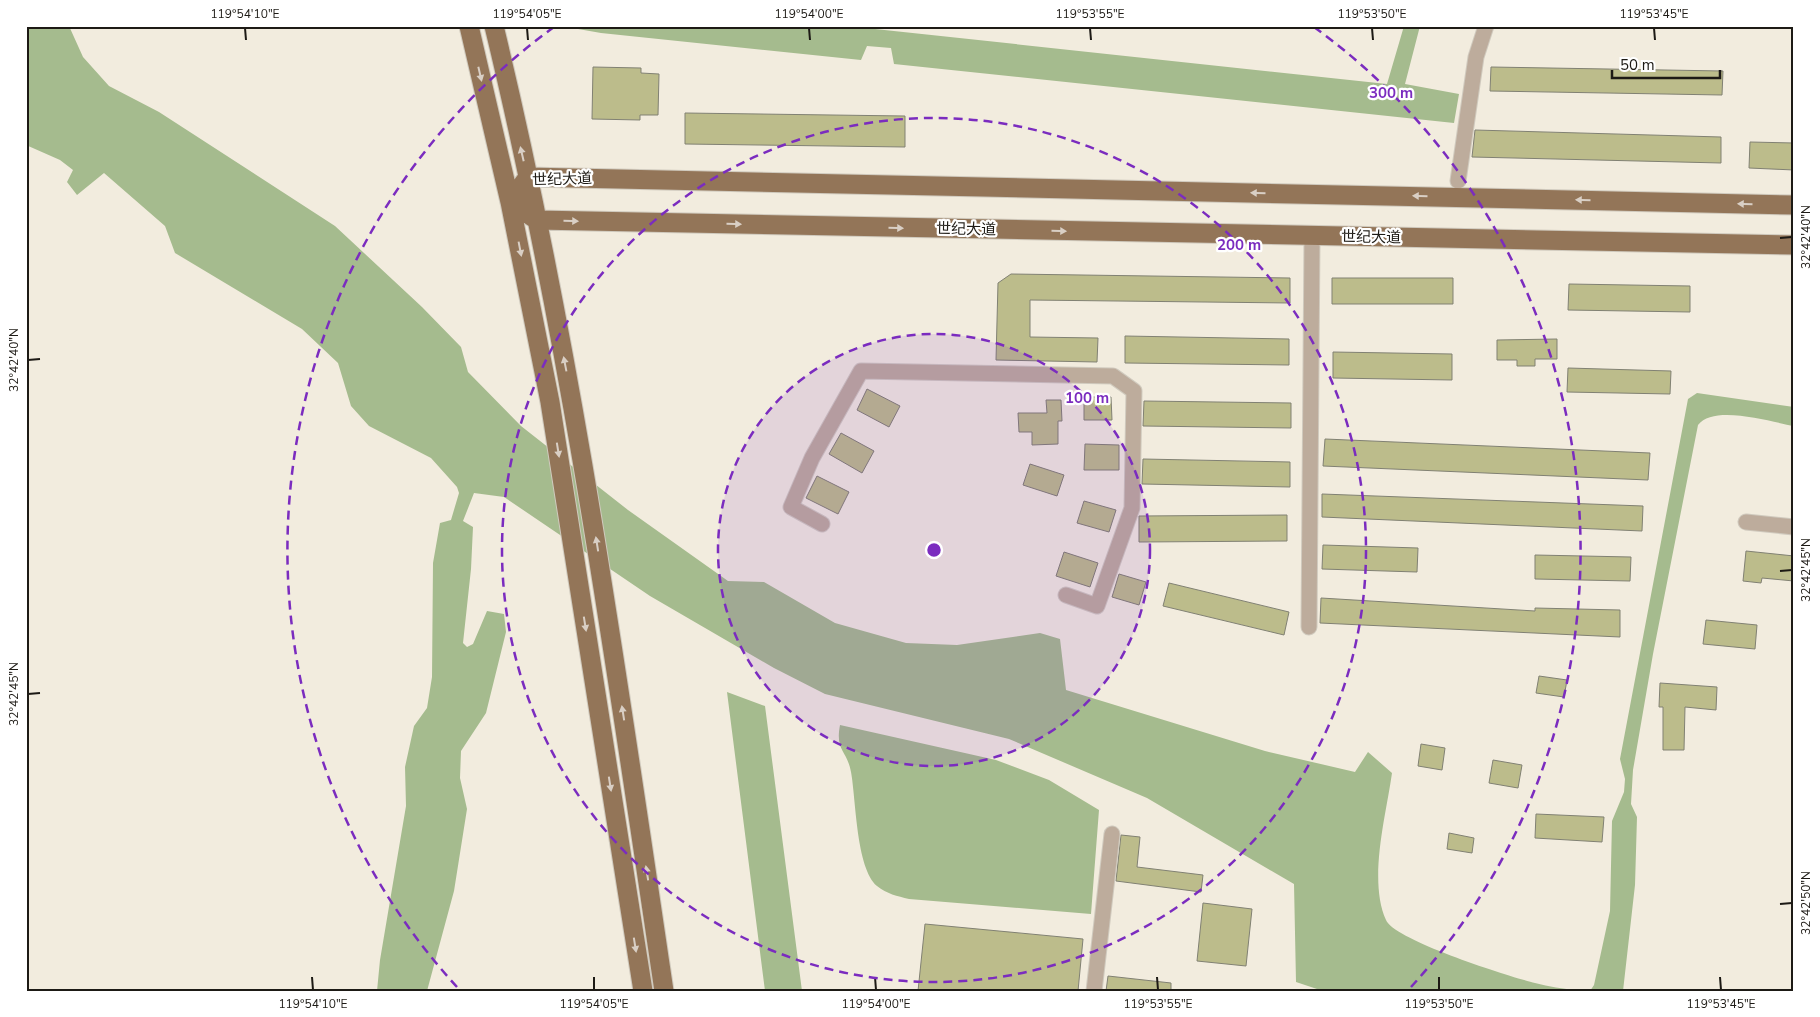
<svg xmlns="http://www.w3.org/2000/svg" width="1820" height="1017" viewBox="0 0 1820 1017" font-family="'Nunito Sans','Noto Sans SC',sans-serif">
<rect width="100%" height="100%" fill="#f2ecde"/>
<path fill="#a5bb8e" d="M26,26h43l14,31 26,29 50,26 176,114 87,81 39,40 7,25 53,54 107,84 100,71 36,1 71,41 71,20 51,2 83,-12 20,6 6,51 199,61 90,21 13,-20 24,21c-6,43 -24,107 -6,147 8,20 124,57 149,63 14,4 28,5 42,8h-254l-27,-9 -2,-98 -147,-86 -138,-59 -184,-45 -51,-26 -124,-72 -146,-99 -30,-4 -11,28 10,6 -2,42 -8,74 4,4 6,-3 14,-33 17,3 2,18 -20,81 -25,38 -1,27 7,31 -13,82 -27,100h-50l3,-31 26,-154 -1,-39 9,-41 13,-18 5,-31 1,-114 7,-40 11,-3 8,-27 -2,-6 -26,-29 -62,-32 -18,-20 -13,-43 -36,-34 -127,-76 -10,-27 -61,-53 -27,22 -10,-13 6,-12 -13,-10 -34,-15z
M561,26h286l540,58 17,-58h16l-15,58 54,10 -5,29 -560,-59 -3,-16 -24,-2 -6,14 -260,-27z
M1697,393l97,14v19c-23,-4 -80,-22 -96,-1l-45,229 -20,116 -2,34 6,13 -2,68 -12,106h-33l4,-6 16,-74 2,-90 12,-29 1,-13 -5,-20 68,-360z
M727,692l38,14 37,285h-37z
M840,725l156,35 53,20 50,30 -8,104 -182,-15c-12,-3 -22,-5 -32,-13 -21,-18 -21,-87 -26,-114 -4,-22 -16,-21 -11,-47z"/>
<path fill="#bcbc8b" stroke="#818173" d="M593,67l48,1v5l18,1 -1,41h-18v5l-48,-1z
M1491,67l232,4 -1,24 -232,-4z
M685,113l220,3v31l-220,-3z
M1475,130l246,7v26l-249,-6z
M1750,142l44,1v27l-45,-2z
M1011,274l279,4v25l-260,-3v37l68,1 -1,24 -101,-2 2,-77z
M1332,278h121v26h-121z
M1569,284l121,2v26l-122,-2z
M1125,336l164,3v26l-164,-2z
M1557,339v20h-22v7h-18v-6h-20v-20z
M1333,352l119,2v26l-119,-2z
M1568,368l103,3 -1,23 -103,-2z
M867,389l33,17 -11,21 -32,-17z
M1084,397h27l1,23h-28z
M1046,400h15l1,21h-4v23l-26,1v-13h-13l-1,-19h29z
M1144,401l147,2v25l-148,-2z
M841,433l33,18 -12,22 -33,-19z
M1325,439l325,14 -2,27 -325,-14z
M1085,444l34,1v25h-35z
M1143,459l147,3v25l-148,-3z
M1030,464l34,11 -7,21 -34,-11z
M817,476l32,16 -11,22 -32,-16z
M1322,494l321,12 -1,25 -320,-14z
M1084,501l32,9 -7,22 -32,-9z
M1287,515v26l-148,1v-26z
M1323,545l95,3 -1,24 -95,-3z
M1746,551l48,5v25l-32,-3 -1,5 -18,-2z
M1064,552l34,11 -8,24 -34,-11z
M1535,555l96,2 -1,24 -95,-2z
M1119,574l27,8 -7,23 -27,-8z
M1169,583l120,29 -5,23 -121,-29z
M1321,598l214,13v-3l85,2v27l-300,-14z
M1706,620l51,5 -2,24 -52,-5z
M1539,676l28,4 -3,17 -28,-4z
M1660,683l57,4 -1,23 -31,-3 -1,43h-21v-43h-4z
M1421,744l24,4 -3,22 -24,-4z
M1493,760l29,5 -4,23 -29,-5z
M1536,814l68,3 -2,25 -67,-4z
M1449,833l25,5 -2,15 -25,-4z
M1121,835l19,2 -3,30 66,8 -2,17 -85,-11z
M1203,903l49,6 -6,57 -49,-5z
M925,924l158,15 -5,52h-160z
M1108,976l63,7v8h-65z"/>
<g fill="none" stroke-linecap="round" stroke-linejoin="round">
<defs>
<path id="minor" d="M1458,181l18,-124 10,-31
M1746,522l48,5
M822,524l-31,-17 21,-49 49,-87 252,5 21,15 -2,117 -35,98 -31,-11
M1309,627l3,-391
M1094,991l18,-157"/>
<path id="major" d="M469,26l41,176 40,200 93,589
M494,26c77,318 122,642 170,965
M1794,205l-1266,-28 -18,25 27,18 1257,25"/>
</defs>
<use href="#minor" stroke="#d0cabe" stroke-width="17"/>
<use href="#major" stroke="#d0cabe" stroke-width="21"/>
<use href="#minor" stroke="#bdac9c" stroke-width="15"/>
<use href="#major" stroke="#937558" stroke-width="19"/>
</g>
<defs><path id="oneway-solid" d="M-6-.8H1V-3.2L6.5 0L1 3.2V.8H-6Z" transform="scale(1.25)"/></defs>
<g fill="#d9cfc5">
<use href="#oneway-solid" transform="translate(480 74) rotate(77)"/>
<use href="#oneway-solid" transform="translate(522 154) rotate(-103)"/>
<use href="#oneway-solid" transform="translate(1258 193) rotate(-179)"/>
<use href="#oneway-solid" transform="translate(1420 196) rotate(-179)"/>
<use href="#oneway-solid" transform="translate(1583 200) rotate(-179)"/>
<use href="#oneway-solid" transform="translate(1745 204) rotate(-179)"/>
<use href="#oneway-solid" transform="translate(571 221) rotate(1)"/>
<use href="#oneway-solid" transform="translate(734 224) rotate(1)"/>
<use href="#oneway-solid" transform="translate(896 228) rotate(1)"/>
<use href="#oneway-solid" transform="translate(1059 231) rotate(1)"/>
<use href="#oneway-solid" transform="translate(520 249) rotate(79)"/>
<use href="#oneway-solid" transform="translate(565 364) rotate(-101)"/>
<use href="#oneway-solid" transform="translate(558 450) rotate(81)"/>
<use href="#oneway-solid" transform="translate(597 544) rotate(-99)"/>
<use href="#oneway-solid" transform="translate(585 624) rotate(81)"/>
<use href="#oneway-solid" transform="translate(623 713) rotate(-99)"/>
<use href="#oneway-solid" transform="translate(610 784) rotate(81)"/>
<use href="#oneway-solid" transform="translate(647 873) rotate(-99)"/>
<use href="#oneway-solid" transform="translate(635 945) rotate(81)"/>
</g>
<path fill="none" stroke="#1d1a15" stroke-width="2" d="M245,28l1,12M527,28l1,12M809,28l1,12M1090,28l1,12M1372,28l1,12M1654,28l1,12M1780,238l12,-1M28,360l12,-1M1780,571l12,-1M28,694l12,-1M1780,904l12,-1M312,977l1,13M594,977v13M875,977l1,13M1157,977l1,13M1439,977v13M1720,977l1,13"/>
<circle cx="934" cy="550" r="216" fill="#7b2cbf" fill-opacity=".12"/>
<g fill="none" stroke="#7b2cbf" stroke-width="2.5" stroke-dasharray="9 6">
<circle cx="934" cy="550" r="216"/>
<circle cx="934" cy="550" r="432"/>
<path d="M457 987A647 647 0 0 1 554 27M1314 27A647 647 0 0 1 1411 987"/>
</g>
<g text-anchor="middle" stroke-width="4.5" stroke-linejoin="round" paint-order="stroke">
<g font-size="15" fill="#1d1a15" stroke="#fff">
<text transform="translate(562 179) rotate(-2)" y="5">世纪大道</text>
<text transform="translate(966 229) rotate(1)" y="5">世纪大道</text>
<text transform="translate(1371 237) rotate(1)" y="5">世纪大道</text>
</g>
</g>
<circle cx="934" cy="550" r="8" fill="#7b2cbf" stroke="#fff" stroke-width="2.5"/>
<g font-size="15" text-anchor="middle" font-weight="bold" fill="#7b2cbf" stroke="#fff" stroke-width="4.5" stroke-linejoin="round" paint-order="stroke">
<text x="1391" y="98">300 m</text>
<text x="1239" y="250">200 m</text>
<text x="1087" y="403">100 m</text>
</g>
<rect width="1820" height="1017" fill="none" stroke="#ffffff" stroke-width="55"/>
<path d="M1612 70v8h108v-8" fill="none" stroke="#1d1a15" stroke-width="2.5"/>
<text x="1620" y="70" font-size="15" fill="#1d1a15" stroke="#ffffff" stroke-width="4" paint-order="stroke">50 m</text>
<rect x="28" y="28" width="1764" height="962" fill="none" stroke="#1d1a15" stroke-width="2"/>
<g font-size="12" text-anchor="middle" fill="#1d1a15">
<text x="245" y="18">119°54'10"E</text>
<text x="527" y="18">119°54'05"E</text>
<text x="809" y="18">119°54'00"E</text>
<text x="1090" y="18">119°53'55"E</text>
<text x="1372" y="18">119°53'50"E</text>
<text x="1654" y="18">119°53'45"E</text>
<text transform="translate(1806 237) rotate(-90)" y="4">32°42'40"N</text>
<text transform="translate(14 360) rotate(-90)" y="4">32°42'40"N</text>
<text transform="translate(1806 570) rotate(-90)" y="4">32°42'45"N</text>
<text transform="translate(14 694) rotate(-90)" y="4">32°42'45"N</text>
<text transform="translate(1806 903) rotate(-90)" y="4">32°42'50"N</text>
<text x="313" y="1008">119°54'10"E</text>
<text x="594" y="1008">119°54'05"E</text>
<text x="876" y="1008">119°54'00"E</text>
<text x="1158" y="1008">119°53'55"E</text>
<text x="1439" y="1008">119°53'50"E</text>
<text x="1721" y="1008">119°53'45"E</text>
</g>
</svg>
